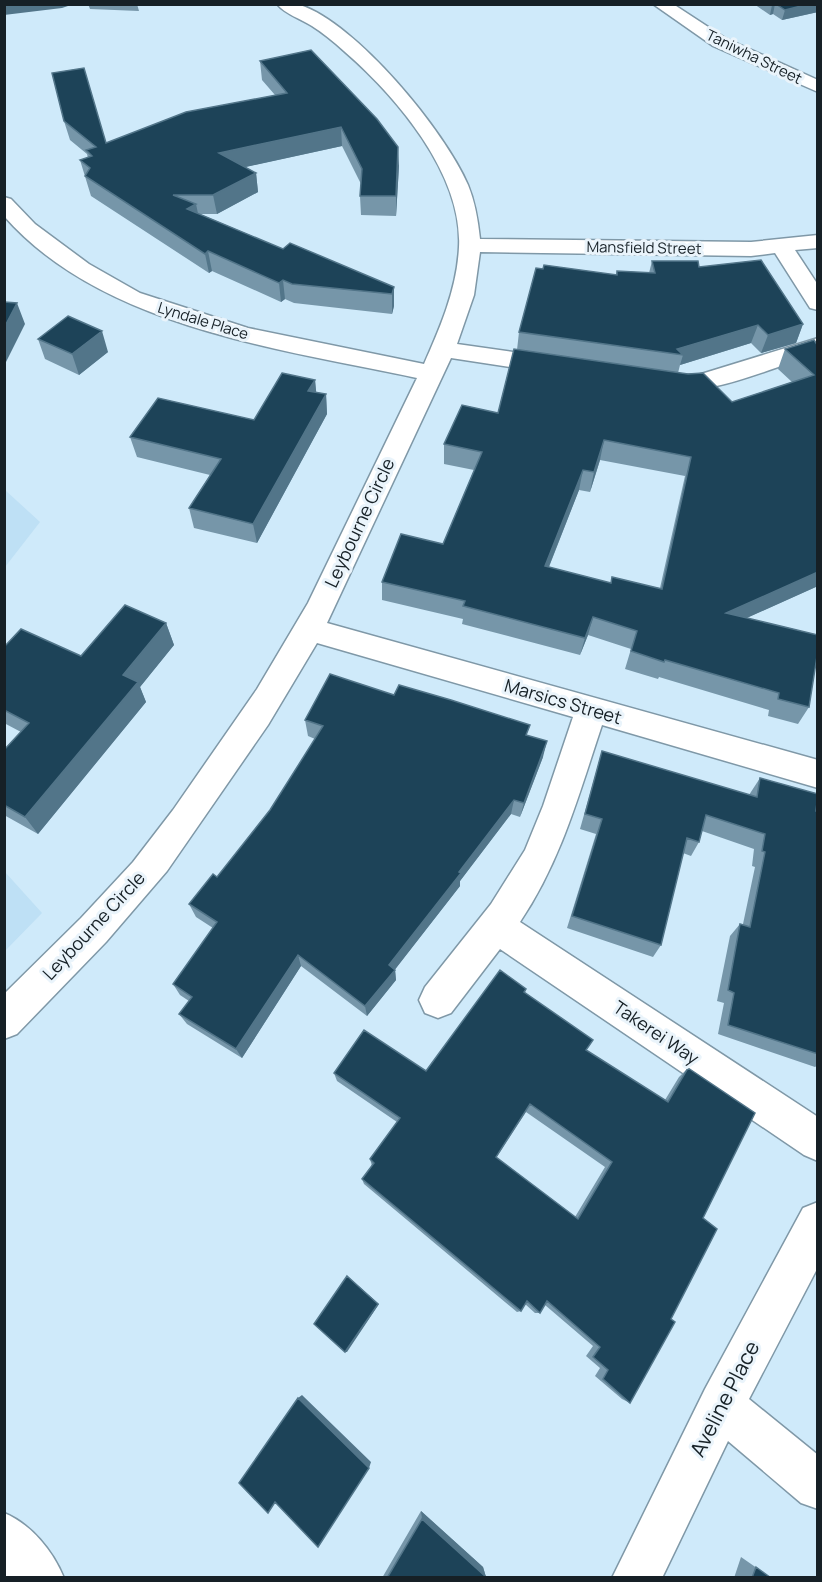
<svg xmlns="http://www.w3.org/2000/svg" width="822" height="1582" viewBox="0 0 822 1582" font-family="Manrope,sans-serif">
<rect width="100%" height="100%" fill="#cfeafa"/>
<path fill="#bee0f5" d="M5,490l35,32 -35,45h-1z
M5,872l37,41 -37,38z"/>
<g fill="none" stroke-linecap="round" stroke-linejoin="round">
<defs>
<path id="street" d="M277,4c7,0 16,-1 23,1 56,18 145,126 168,180 7,17 10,35 12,54l271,3 67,-7v13l-23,2 23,35v25l-8,-2 -35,-55 -24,3 -271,-4 -6,43 -17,49 98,14 9,3 3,5 -3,5 -9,3 -104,-16 -124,265 491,137v28l-216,-63c-23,69 -41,136 -82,197l298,195v44l-14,-6 -304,-206 -49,64 -13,5 -13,-5 -6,-13 6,-13 66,-83 34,-54 18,-44 30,-89 -256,-74 -49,82 -101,146 -61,71 -89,92 -13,5v-45l77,-76 52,-56 40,-52 84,-121 51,-86 109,-225c-136,-29 -316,-51 -413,-162v-19l7,2 24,25 54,40 51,29 108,35 176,36c16,-36 33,-75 35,-117 4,-73 -63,-151 -115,-196 -10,-9 -21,-18 -32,-25 -11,-7 -27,-12 -35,-22z
M818,338v15c-47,15 -114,47 -162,35l-3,-6 3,-6 9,-2 33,1z
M818,1202v65l-69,132 69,56v54l-17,-6 -73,-62 -66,137h-50l93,-189 98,-181z
M4,1513c27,11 49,38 60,65h-57l-3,-4z"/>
<path id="secondary" d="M653,4h20l52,34 93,42v12l-105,-46z"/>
</defs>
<use href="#street" stroke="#7f98a7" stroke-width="3"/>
<use href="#secondary" stroke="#7f98a7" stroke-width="3"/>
<use href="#street" fill="#fff" fill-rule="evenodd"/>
<use href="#secondary" fill="#fff" fill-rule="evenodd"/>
</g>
<path fill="#7696a9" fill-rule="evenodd" d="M88,4h49l2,7 -49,-2z
M754,4h64v8l-36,8 -9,-6 -3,1z
M260,61l139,105 -3,50 -35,-1 -1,-19 1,-12 -19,-38 -97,21 11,6 2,19 -41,22h-17l83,35 111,38v19l-2,8 -98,-11 -9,-4 -4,3 -69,-31 -3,2 -118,-77 -11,-36 8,-2 -1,-4 -17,-14 -6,-19 42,22 169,-48 -13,-15z
M652,261l47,6 104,57 -7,19 -35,10 -10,-10 -71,22 -2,8 54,29 60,-20 -14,-13 7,-20 29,-9 4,246 -72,32 63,89 -11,17 -30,-8 1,-6 -110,-33 -1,2 -33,-10 6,-20 -43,-14 -8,20 -118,-31 1,-5 -81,-19v-18l61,-38 31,-74 -30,-6v-20l54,-31 19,-63 2,-18 97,-58 1,-3 32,2zM600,460l85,16 -25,112 -49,-5 -62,-16 30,-77 11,2z
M38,339l70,13 -29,23 -34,-16z
M315,380l1,12 10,2 1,20 -70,129 -63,-15 -5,-20 21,-33 -73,-18 -7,-20 124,-17z
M166,623l8,22 -34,42 6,15 -108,132 -34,-19v-65l17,-18 -17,-9v-76l77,9z
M394,695l134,41 15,21 -23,60 -9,-3 -51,67v5l-65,83 1,11 -29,36 -66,-50 -59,92 -55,-34 -8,-10 10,-13 -9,-6 -7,-11 40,-56 -17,-11 -7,-13 28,-27 53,-67 45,-71 -7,-3 -3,-16z
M602,751l147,44 11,-17 58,34v253l-3,2 -97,-33 6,-31 -7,-2 13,-65 10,-12h3l12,-57 -3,-1 2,-17 -52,-18 -3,11 -8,14 -8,-3 -22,92 -8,12 -86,-29 29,-94 -16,-5z
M526,989l-1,4 61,57 79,50 14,-23 9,-9 15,150 -32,101 -41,84 -8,-4 -27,-23 5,-8 -14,-12 7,-10 -48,-41 -5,8h-5l-10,-9 -4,7 -4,1 -153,-128 -2,-5 10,-13 -2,-7 27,-37 -60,-41 -3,-8 92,-2zM526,1112l79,55 -30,50 -79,-59z
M421,1511l62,56 3,10 -104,1z
M741,1557l30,21h-37z"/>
<path fill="#527589" d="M4,4h70l-12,4 -58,7z
M775,4l-2,10 -3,1 2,-10z
M809,4h9v8l-36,8 3,-10z
M341,127l1,19 -119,26 -4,-19z
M398,147l1,19 -3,50v-20z
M256,173l2,19 -41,22 -4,-19z
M196,204l4,19 -13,-14z
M208,251l4,20 -3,2 -4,-19z
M283,280l2,19 -4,3 -2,-19z
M394,287v19l-2,8v-20z
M17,303l8,21 -19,38 -2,-4v-30z
M803,324l-7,19 -35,10 7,-18z
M758,325l-7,18 -71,22 3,-10 -6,-6z
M102,331l6,21 -29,23 -7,-21z
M315,380l2,20 -9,-9z
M326,394l1,20 -70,129 -4,-19z
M604,440l-4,20 -10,32 4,-20z
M583,470l-4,20 -37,94 3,-18z
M818,572v14l-100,45 8,-18z
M593,617l-5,18 -8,20 5,-17z
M166,623l8,22 -34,42 6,15 -108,132 -13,-17 98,-142z
M547,741l-4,16 -23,60 4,-14z
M514,800l-3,14 -51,67v5l-70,90 -1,-11z
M298,955l3,11 -59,92 -6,-9z
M395,970l1,10 -29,36 -2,-10z
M347,1276l32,28 -32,48h-2z
M302,1395l69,67 -2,6 -71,-70z
M421,1511l62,56 3,10 -64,-58z"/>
<path fill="#1d4358" stroke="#527589" stroke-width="1.5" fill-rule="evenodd" d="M776,4h33l-24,6z
M311,50l66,69 21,28 -2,49h-36l2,-27 -21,-42 -122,26 37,20 -43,22h-40l23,9 -9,5 96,40 7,-6 104,44 -2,7 -100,-10 -9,-4 -4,3 -71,-32 -3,3 -120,-78 5,-8 -10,-8 12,-4 -6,-6 10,-3 -32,-26 -12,-48 32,-5 22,75 80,-31 101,-19 -27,-32z
M761,260l42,64 -35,11 -10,-10 -81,24 6,6 -164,-23 17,-64 7,1 1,-4 73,10v-4l38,2 -3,-12h46l1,6z
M4,302l13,1 -13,25z
M68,316l34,15 -30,23 -34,-15z
M814,340l4,6v226l-92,41 92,22v15l-9,57 -31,-8 1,-6 -114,-33 -1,2 -33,-11 6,-20 -44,-14 -8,21 -122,-32 2,-5 -83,-19 19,-48 42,10 39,-92 -38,-8 18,-39 36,8 16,-64 174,25 15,-1 29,29 82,-27 -29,-26zM604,440l87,17 -29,132 -50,-12 -1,6 -66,-17 38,-96 11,2z
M282,373l33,7 -7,11 18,3 -73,130 -64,-16 32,-49 -91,-22 28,-39 96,22z
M125,605l41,18 -43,52 15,7 -113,135 -21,-12v-55l25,-27 -25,-13v-63l17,-18 60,27z
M330,674l64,21 5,-10 52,15 79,25 -4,10 21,6 -23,62 -10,-3 -55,72 2,1 -72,92 6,5 -30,36 -67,-51 -62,94 -57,-35 13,-17 -19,-13 44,-62 -28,-18 24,-30 4,3 53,-67 53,-84 -18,-6z
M602,751l155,46 3,-19 58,16 -2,17 2,1v242l-90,-29 6,-32 -6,-3 12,-66 10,3 15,-75 -3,-1 3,-17 -59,-19 -7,27 -12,-4 -26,107 -89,-29 30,-97 -17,-5z
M500,970l26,19 -2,3 69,48 -7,10 82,52 20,-34 67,45 -52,105 14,11 -46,90 4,3 -45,81 -27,-24 5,-9 -15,-13 7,-10 -53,-46 -7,12 -13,-12 -6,10 -159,-132 12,-16 -4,-4 30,-41 -66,-45 30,-43 62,41zM530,1104l82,58 -34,57 -82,-62z
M347,1276l31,28 -33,48 -31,-28z
M298,1398l71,70 -51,79 -43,-45 -7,11 -29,-30z
M422,1519l64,58v1h-99z
M756,1567l15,11h-19z"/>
<g text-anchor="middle" stroke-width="6" stroke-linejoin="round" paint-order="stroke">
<g font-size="15" fill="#162026" stroke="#eaf4fb">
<text transform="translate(754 57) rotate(26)" y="5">Taniwha Street</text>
<text transform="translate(644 248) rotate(1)" y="5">Mansfield Street</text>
<text transform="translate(203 321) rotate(17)" y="5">Lyndale Place</text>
</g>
<g font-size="18" fill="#162026" stroke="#eaf4fb">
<text transform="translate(360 523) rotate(-65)" y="6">Leybourne Circle</text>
<text transform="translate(563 702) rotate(16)" y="6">Marsics Street</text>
<text transform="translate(94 926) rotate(-47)" y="6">Leybourne Circle</text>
<text transform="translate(656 1033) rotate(34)" y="6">Takerei Way</text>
</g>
<g font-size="21" fill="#162026" stroke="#eaf4fb">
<text transform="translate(725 1399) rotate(-63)" y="7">Aveline Place</text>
</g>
</g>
<rect width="822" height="1582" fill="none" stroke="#162026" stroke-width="12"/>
</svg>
